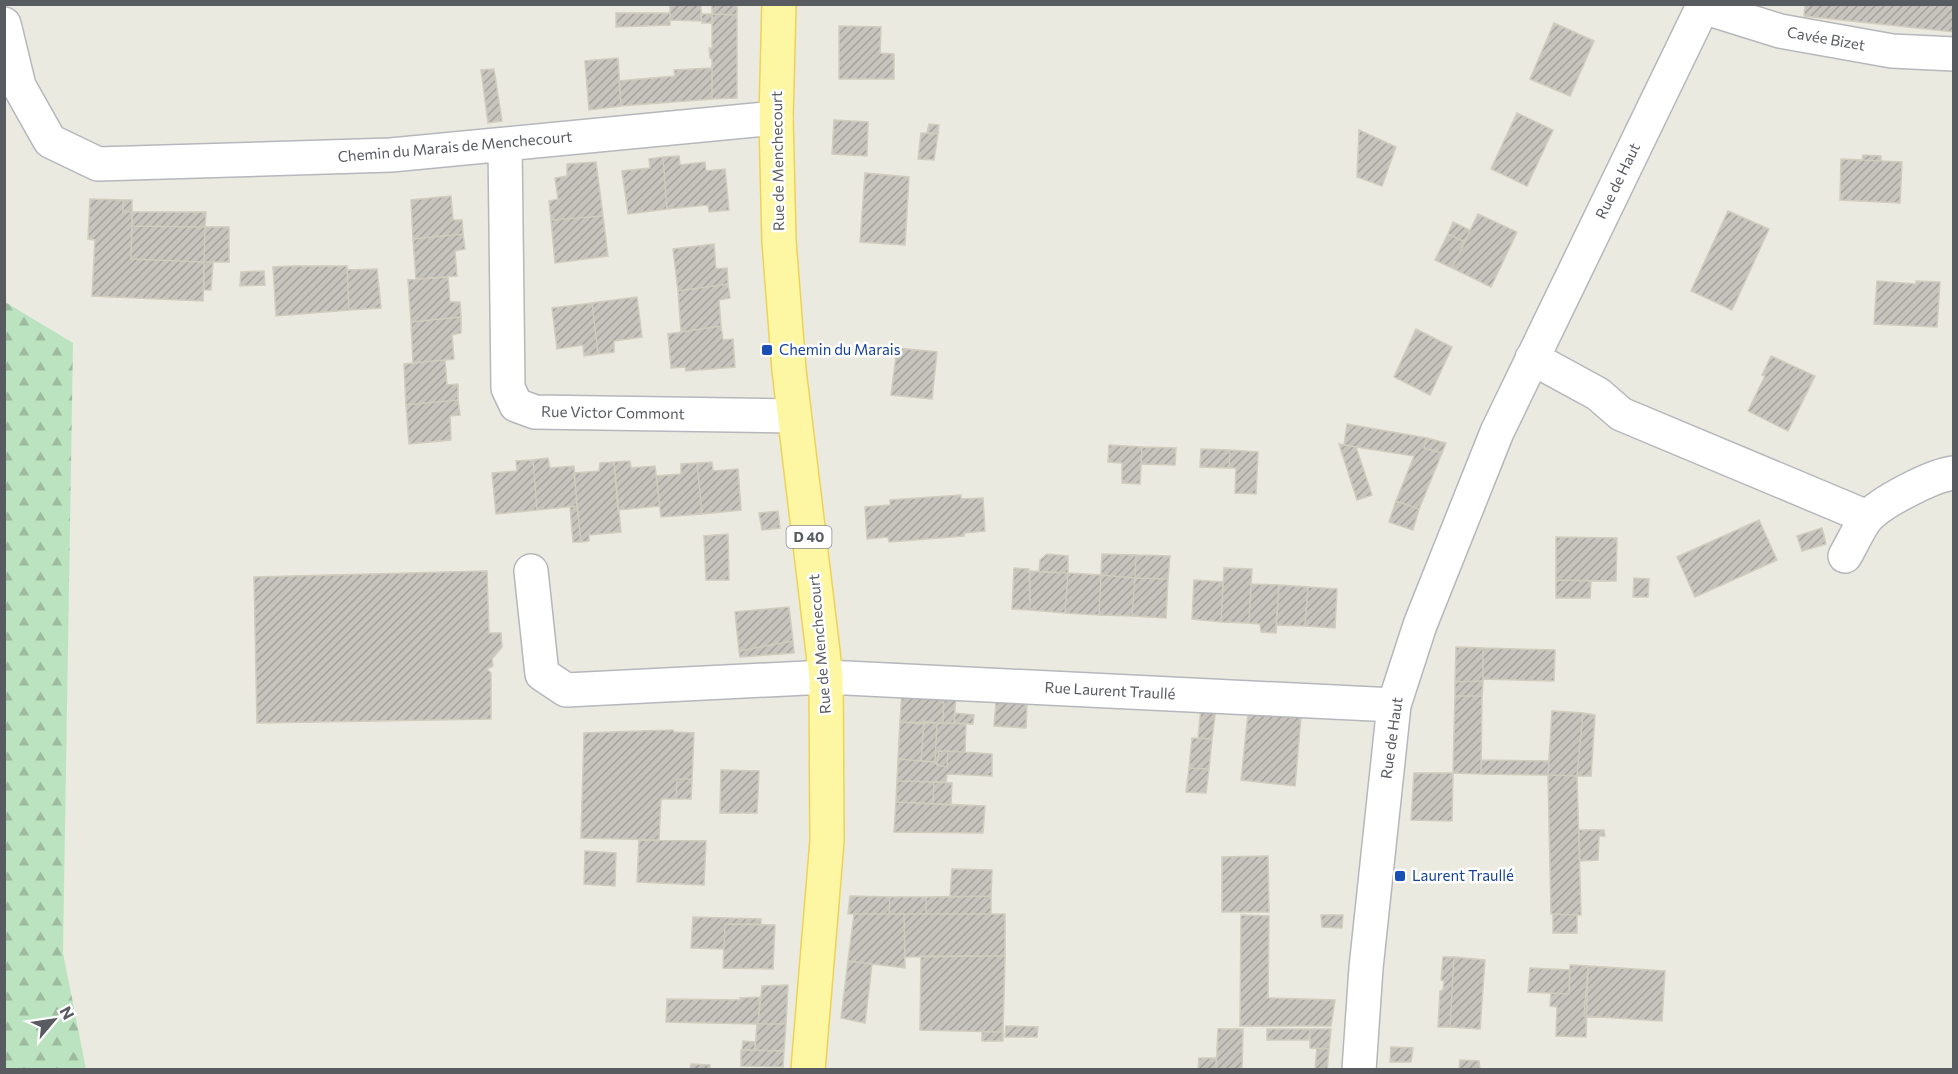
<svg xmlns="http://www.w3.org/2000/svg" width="1958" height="1074" viewBox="0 0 1958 1074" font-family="Commissioner,sans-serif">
<defs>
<pattern id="forest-firs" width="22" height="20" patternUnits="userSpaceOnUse" patternTransform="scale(1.5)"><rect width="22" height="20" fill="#bce3c0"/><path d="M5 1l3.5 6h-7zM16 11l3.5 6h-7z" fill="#9cbb9f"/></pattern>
<pattern id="building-hatch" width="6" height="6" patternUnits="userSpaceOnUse" patternTransform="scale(1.5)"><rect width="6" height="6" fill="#c6c4bd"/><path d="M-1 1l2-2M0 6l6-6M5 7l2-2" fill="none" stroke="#a4a29d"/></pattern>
</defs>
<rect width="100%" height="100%" fill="#ebeae0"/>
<path fill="url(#forest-firs)" d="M5,302l68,41 -10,610 23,116h-81z"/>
<path fill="url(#building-hatch)" stroke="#d0ccbe" stroke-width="1.5" d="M670,4h31v17l-31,-1z
M712,4h25v11l-25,-1z
M1805,4h149v28l-150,-16z
M616,13h54v12l-54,2z
M701,14h11l1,9h-11z
M712,14l25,1v83l-25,1v-40l-2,-1 -1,-10h3z
M1554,23l40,18 -24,55 -40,-17z
M839,26l42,1 -1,26 14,1v25h-55z
M618,58l3,48 -32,4 -4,-49z
M712,68v31l-91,7 -2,-25 56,-5 -1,-6z
M494,69l8,52 -14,2 -7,-53z
M1517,113l36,17 -26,56 -36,-17z
M834,120l34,2 -1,34 -35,-2z
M929,124l10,1 -1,9 -11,-1z
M1359,130l37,17 -14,39 -25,-9z
M921,133l17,1 -4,26 -16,-1z
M1863,155l18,1v5l-19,-1z
M679,156l1,9 25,-3 1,9 19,-2 4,41 -20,2 -1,-7 -41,4 -4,-52z
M663,157l4,52 -39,5 -6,-43 28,-3 -1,-9z
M1841,159l61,3 -2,41 -60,-3z
M596,162l7,54 -52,4 -2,-19 9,-2 -3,-21 12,-2v-12z
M865,173l44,4 -4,68 -45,-3z
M451,196l2,24h9l1,14 -50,5 -2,-39z
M90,199l33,1v12h9l-1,47 73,3 -1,39 -111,-5 3,-56 -7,-1z
M123,200h9v12h-9z
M1728,211l41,18 -37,81 -41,-19z
M132,212h74l-1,15 -73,-1z
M1478,214l39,18 -26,55 -39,-19z
M603,216l5,40 -53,7 -4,-43z
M1453,222l17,8 -5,12 -17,-8z
M132,226l73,1 -1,35 -73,-3z
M205,227h24v35h-25z
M463,234l2,15 -10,2 2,25 -41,3 -3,-40z
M1448,234l17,8 -13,26 -17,-8z
M714,244l2,25 11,-1 1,16 -50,7 -5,-42z
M204,262h9l-2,28h-7z
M294,266h53l2,44 -73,6 -3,-49z
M377,269l4,39 -32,2 -2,-40z
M264,271l1,14 -25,1 1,-14z
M448,277l2,25h10l1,15 -50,5 -3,-42z
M1877,281l39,3v-3l24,1 -3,45 -63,-3z
M728,284l2,14 -11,2 2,26 -40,6 -3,-41z
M637,297l5,40 -28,4v11l-16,2 -6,-51z
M592,303l6,51 -14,2 -1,-11 -26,4 -5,-41z
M461,317v16l-9,2 2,24 -41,4 -2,-41z
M721,326l2,14 10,-1 2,28 -49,4 -1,-4 -14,1 -3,-34z
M1416,329l36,18 -22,48 -36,-18z
M897,348l40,4 -5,47 -41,-4z
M1771,356l44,20 -27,55 -40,-20 17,-35 -3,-1z
M445,360l2,25 11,-1v16l-52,5 -2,-41z
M458,400l2,15 -10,1 1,24 -42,4 -3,-39z
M1347,424l80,14 -3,10 18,5 -23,56 -23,-8 18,-45 -70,-11z
M1427,438l19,5 -4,10 -18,-5z
M1339,444l17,3 16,48 -15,5z
M1109,445l33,2 -2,37 -18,-1v-20l-14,-1z
M1142,447l34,1 -1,17 -34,-1z
M1201,449l29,1 -1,18 -29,-1z
M1230,450l28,2 -2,42 -21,-1 1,-25h-7z
M548,458l2,10 24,-2 3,40 -40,4 -4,-50z
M533,460l4,50 -41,4 -4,-41 25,-2 -1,-10z
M630,461l1,7 24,-2 5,40 -42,4 -4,-48z
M614,462l7,70 -32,3v6l-8,1 -7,-69 25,-2 1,-8z
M712,462l1,9 25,-2 3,41 -39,4 -5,-51z
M697,463l5,51 -41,3 -5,-41 25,-2v-10z
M961,495v4l22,-1 2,33 -21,2v3l-75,6 -1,-5 -21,2 -2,-32 25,-2v-5z
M1396,501l23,8 -6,21 -24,-8z
M577,506l4,36h-8l-3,-35z
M778,511l2,17 -18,2 -3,-17z
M1759,520l18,40 -82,37 -18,-40z
M1822,528l4,16 -24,7 -5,-15z
M728,534l1,46h-23l-2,-44z
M1556,537l61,1 -1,43 -60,-1z
M1047,554l21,2v17l-29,-1 1,-12z
M1102,554l34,1 -1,23 -34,-3z
M1136,555l34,1 -2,23 -33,-1z
M1014,568l15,1 1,41 -18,-1z
M1224,568l28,1 -3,54 -28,-1z
M487,571l2,62h12l1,14 -10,12 1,7 -6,3 4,4v46l-234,4 -3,-146z
M1030,571l38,2 -3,40 -35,-3z
M1068,573l33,2 -2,40 -34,-2z
M1101,575l34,3 -3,38 -33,-1z
M1135,578l33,1 -2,39 -34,-2z
M1634,578l15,1 -1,18h-15z
M1194,580l29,2 -2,40 -29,-3z
M1556,580l35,1 -1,17h-34z
M1251,584l28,1 -3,48 -15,-1 -1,-8 -11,-1z
M1279,585l29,2 -3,39 -29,-1z
M1308,587l29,2 -2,39 -30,-2z
M789,607l4,34 -54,10 -4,-39z
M793,641l1,12 -54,4 -1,-6z
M1456,647l27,1v33l-28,1z
M1483,648l72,2 -1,31 -71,-2z
M1483,681l-1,15h-27v-14z
M902,691l42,2 -1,30 -43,-1z
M944,693l12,1 -2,29h-11z
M1455,696h27l-1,78 -28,-1z
M996,702l31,2 -1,24 -32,-2z
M1201,707l15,1 -4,31 -14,-1z
M1552,711l31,2 -6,63 -29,-1z
M955,713l19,2 -1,9 -19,-1z
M1583,713l12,2 -4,61h-14z
M1248,714l53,3 -6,69 -54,-6z
M924,721l13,2 -2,39 -14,-1z
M900,722l24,2 -3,37 -23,-2z
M937,723l29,1 -1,28 -26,-1 -2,14 -2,-3z
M673,730l1,2 20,1 -2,46h-15l-1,20h-15l-2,41 -78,-2 3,-105z
M1192,738l20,1 -3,30 -20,-1z
M939,751h9l-1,16 -10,-2z
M948,751l44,3v22l-45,-2 -1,8 -49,-1 1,-22 37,3 2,3 10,2z
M1481,760l68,1 -1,14 -67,-1z
M1189,768l20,1 -3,24 -20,-1z
M721,770l38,1 -2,42h-37z
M1414,773h39l-1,48 -41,-1z
M1548,775l29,1 4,139 -30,-1z
M677,779h15l-1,20h-15z
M897,781l37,1 -1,22 -37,-2z
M934,782l18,1 -1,22 -18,-1z
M896,802l89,4 -2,27 -89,-1z
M1579,830h25l1,6h-6l-1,24 -18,1z
M639,840l67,1 -2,44 -67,-3z
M585,851l31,2 -1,33 -31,-2z
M1268,856l1,56h-47v-55z
M952,869l40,1 -1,26 -41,1z
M850,896l40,1 -1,17h-41z
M991,896v18h-65v-17z
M890,897h36v17h-37z
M854,914h50l1,54 -57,-7z
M904,914h101v42l-100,1z
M1553,914l24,1v18h-24z
M1241,915l28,1 -1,82 67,2 -4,26h-91z
M1321,915h22l-1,13 -20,-1z
M693,917l68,2v5h-36l-1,25 -33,-1z
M725,924l50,1 -2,44 -50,-1z
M921,956h84l-2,76 -83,-2z
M1443,957h11l-4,70h-12l2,-36 3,-1 1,-9 -3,-1z
M1454,957l31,3 -5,69 -30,-2z
M848,961l24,3 -7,59 -24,-5z
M1570,965l18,1 -2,71 -30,-1 1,-29 -7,-1 1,-13 18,1z
M1588,966l77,5 -3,50 -78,-5z
M1530,968l40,2 -1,24 -41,-2z
M788,985l-2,39h-28l4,-38z
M760,997l-2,27 -92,-2 1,-23 74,1 -1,-2z
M757,1024h29l-2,27 -29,-1z
M1006,1026l32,1 -1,10h-32z
M1218,1029h25l-1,41h-26z
M1267,1029h43l-1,11h-42z
M1310,1029h21l-2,20 -19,-1z
M982,1032h21v9h-21z
M743,1041l12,1v8h-13z
M1391,1047l22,1 -2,14h-21z
M1317,1048l12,1 -2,21h-12z
M741,1050l43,1 -1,16 -42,-1z
M1199,1058h17v12h-18z
M1460,1060l19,1 1,9h-21z
M691,1064l19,1v5h-20z"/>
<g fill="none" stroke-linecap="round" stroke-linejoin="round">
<defs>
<path id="minor" d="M1703,7l77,24 112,20 62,3
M4,24l15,62 31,55 48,23 293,-9 385,-37
M505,144l3,244 8,17 19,7 259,4
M1532,358l66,36 23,20 246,103
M1845,556c7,-12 13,-26 21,-37 13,-16 67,-44 88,-46
M531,571l11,103 24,16 260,-13 568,28
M1359,1070l7,-102 28,-263 26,-80 77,-193 207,-428"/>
<path id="major" d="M779,4l-3,114 3,123 10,129 37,307 1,164 -19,229"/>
</defs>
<use href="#minor" stroke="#b5b7bc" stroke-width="36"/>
<use href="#major" stroke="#eed256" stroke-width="36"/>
<use href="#minor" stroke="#fff" stroke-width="33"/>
<use href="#major" stroke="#fdf7a3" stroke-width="33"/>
</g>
<g fill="#1a4fb4" stroke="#fff" stroke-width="2">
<rect x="761" y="344" width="12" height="12" rx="3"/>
<rect x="1394" y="870" width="12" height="12" rx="3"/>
</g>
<g text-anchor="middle" stroke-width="5" stroke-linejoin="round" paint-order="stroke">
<rect fill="#fff" stroke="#8a8c90" stroke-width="1.5" x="786.5" y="526" width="45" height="22" rx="4.5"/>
<g font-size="14" font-weight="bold" fill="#585b60">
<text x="809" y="542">D 40</text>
</g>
<g font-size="15" fill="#585b60" stroke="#fff">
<text transform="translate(1826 39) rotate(10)" y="5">Cavée Bizet</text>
<text transform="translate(455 147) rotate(-5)" y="5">Chemin du Marais de Menchecourt</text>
<text transform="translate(778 161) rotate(-91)" y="5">Rue de Menchecourt</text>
<text transform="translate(1618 181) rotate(-64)" y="5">Rue de Haut</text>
<text transform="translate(613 413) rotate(1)" y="5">Rue Victor Commont</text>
<text transform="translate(820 644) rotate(-95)" y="5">Rue de Menchecourt</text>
<text transform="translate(1110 691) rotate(3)" y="5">Rue Laurent Traullé</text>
<text transform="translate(1392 738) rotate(-82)" y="5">Rue de Haut</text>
</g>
<g font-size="15" fill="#164399" stroke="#fff" text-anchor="start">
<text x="779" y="355">Chemin du Marais</text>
<text x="1412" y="881">Laurent Traullé</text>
</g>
</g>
<rect width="1958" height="1074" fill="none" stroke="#585b60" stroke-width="12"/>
<g transform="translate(54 1020) rotate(61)" stroke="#ffffff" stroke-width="4.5" paint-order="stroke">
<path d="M0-4.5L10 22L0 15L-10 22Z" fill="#585b60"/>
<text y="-9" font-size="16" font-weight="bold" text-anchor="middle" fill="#585b60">N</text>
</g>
</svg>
